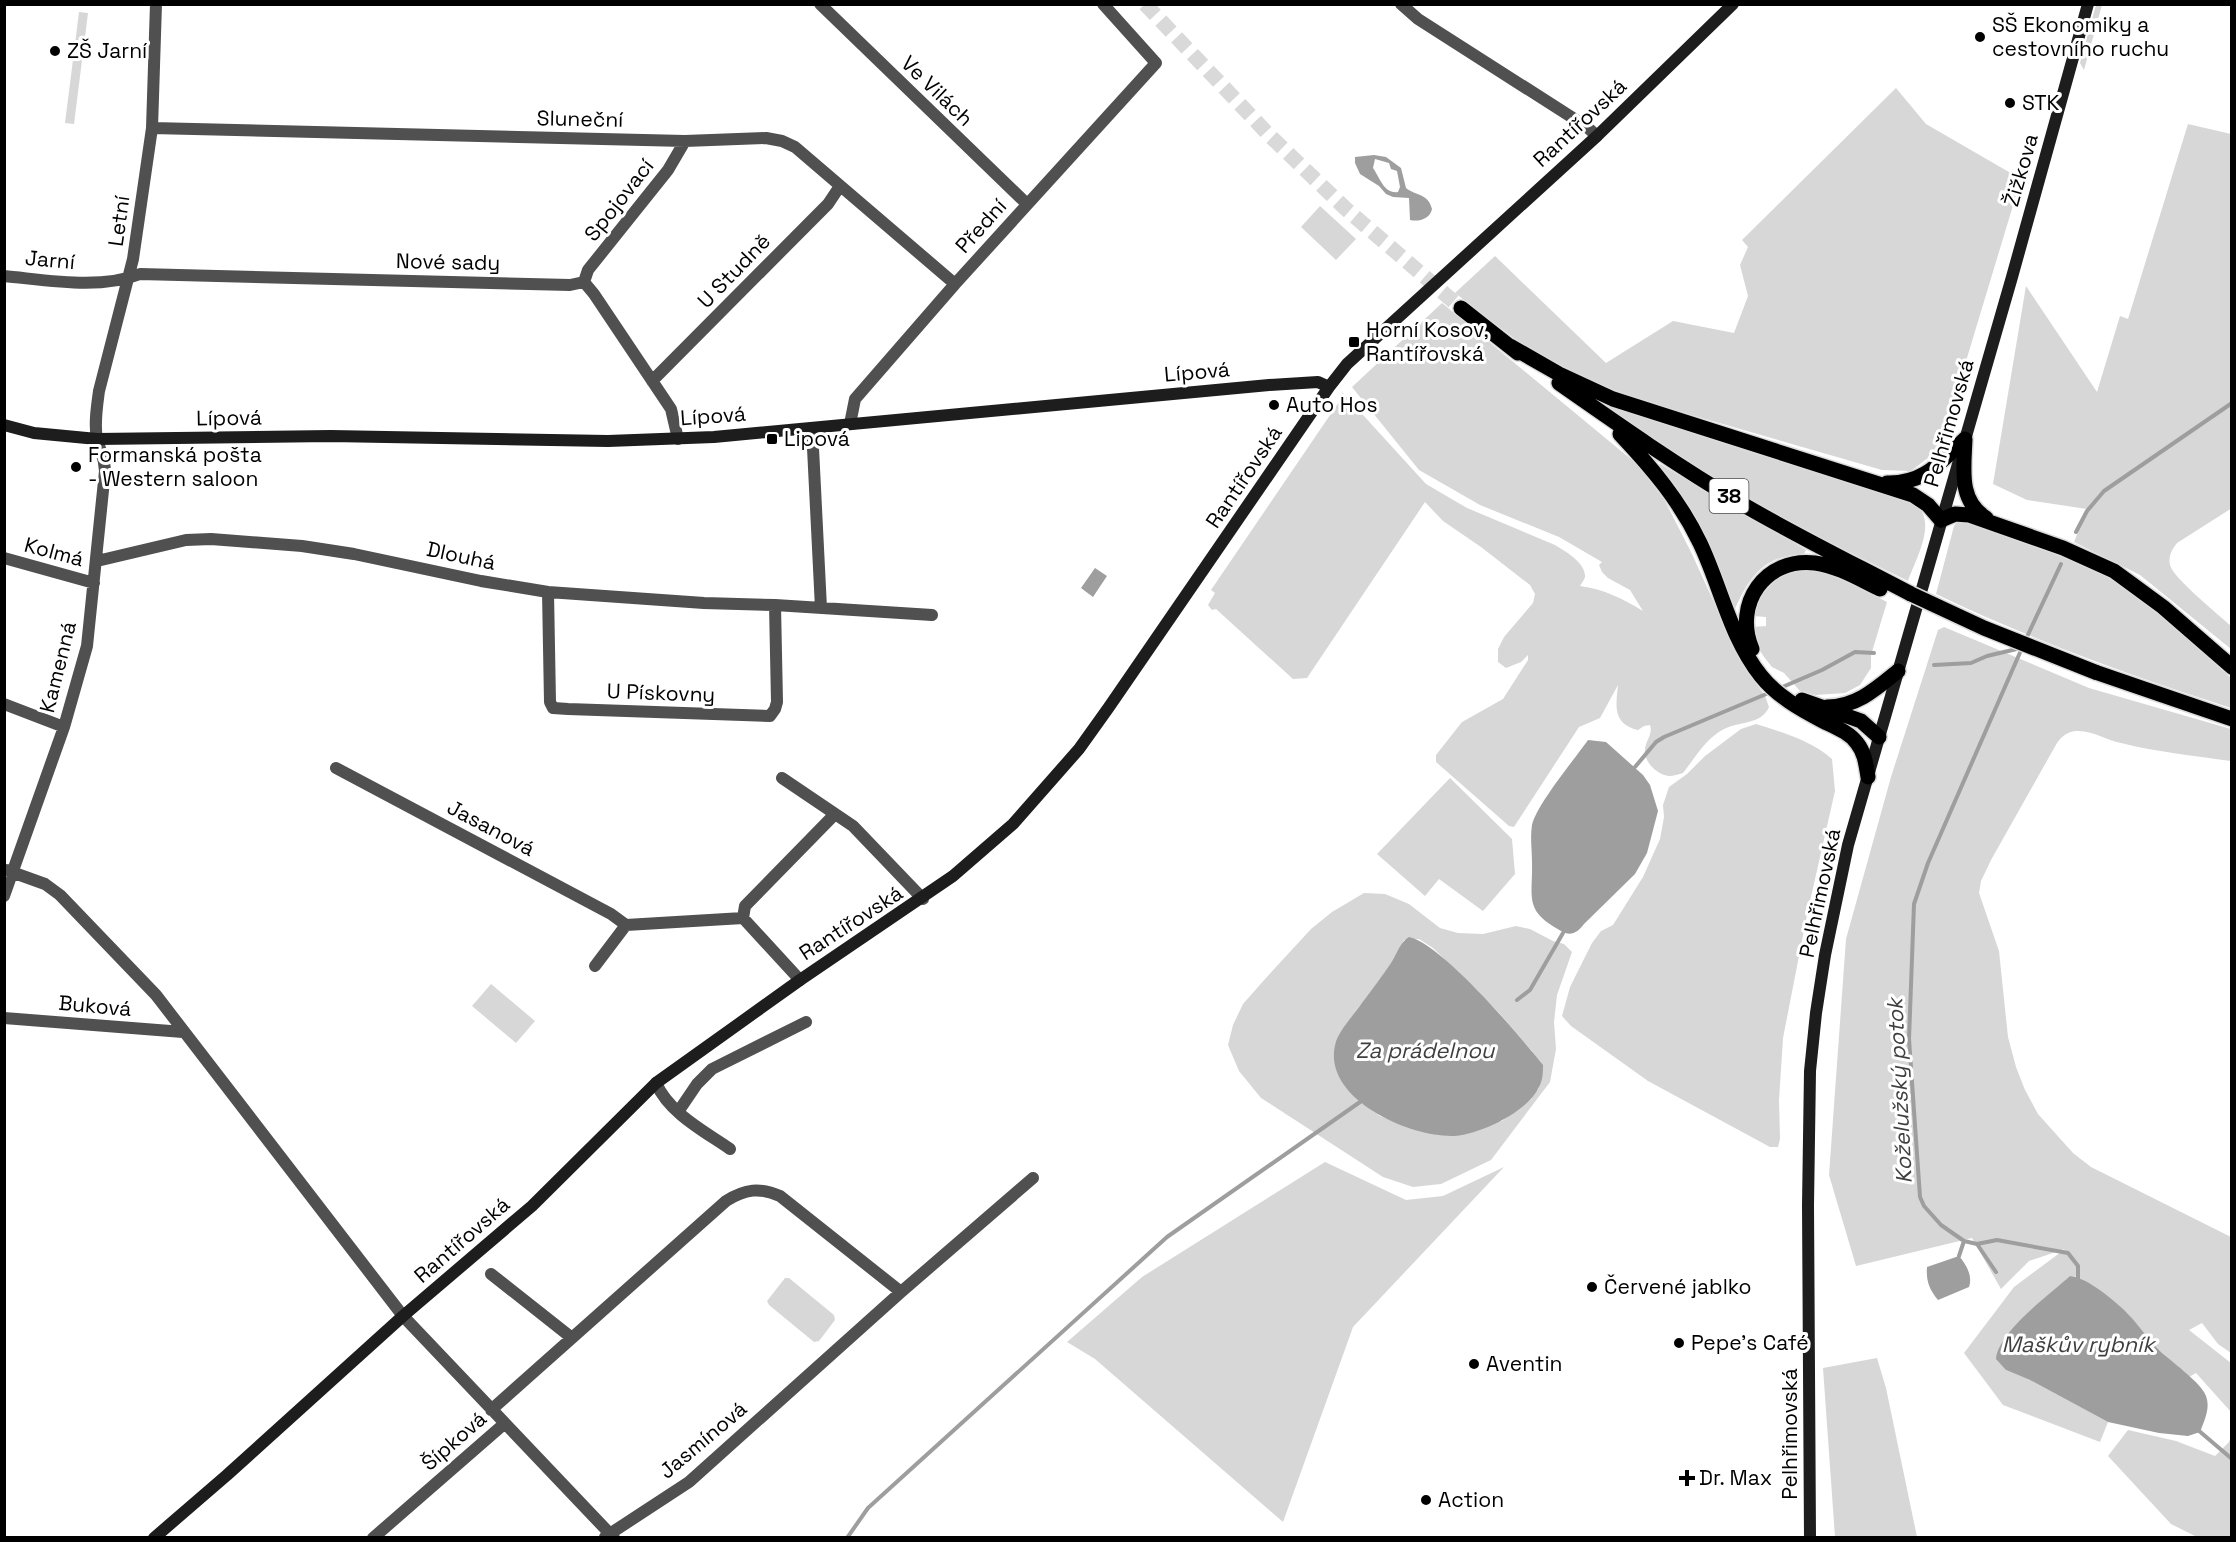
<svg xmlns="http://www.w3.org/2000/svg" width="2236" height="1542" viewBox="0 0 2236 1542" font-family="'Space Grotesk',sans-serif">
<rect width="100%" height="100%" fill="#fff"/>
<path fill="#d7d7d7" fill-rule="evenodd" d="M2096,5h6l-18,65 -4,-7z
M79,12l9,1 -14,111 -9,-1z
M1896,88l30,36 95,55 -77,255 -11,20 -22,17 -29,-1 -232,-67 -59,-21 -72,-40 -64,-49 40,-37 111,107 67,-42 61,12 14,-37 -8,-31 8,-18 -6,-7z
M2188,124l43,10 1,374 -55,35c-5,6 -9,14 -7,22 3,13 49,50 61,61v23l-91,-74 -66,-33 13,-33 -60,-9 -34,-16 33,-198 71,106 23,-76 8,3z
M1320,206l36,33 -20,21 -35,-33z
M1442,303l196,162 27,36 27,53 48,106 25,36 4,11c-8,18 -29,14 -45,22 -18,9 -29,29 -41,44 -4,1 -10,3 -14,3 -12,-1 -26,-15 -24,-27 1,-9 8,-15 5,-24l-6,1 -6,4c-26,-6 -22,-25 -20,-45l-18,33 -21,9 -65,100 -5,-1 -73,-64v-7l26,-33 41,-23 25,-39v-5l-7,7 -15,6 -8,-6v-13l6,-12 29,-34 2,-9 -5,-9 -49,-38 -38,-26 -18,-19 -118,176 -14,1 -77,-70 -4,1 -4,-5 7,-12 -4,-3 132,-194 -1,-4 84,92 41,24 88,37c10,6 31,18 30,32 -1,3 -3,6 -5,9 24,3 43,13 63,25l-13,-21 -22,-12 -6,-6 -3,-7 3,-3 -43,-25 -79,-32 -61,-35 -67,-83z
M1599,401l313,101c28,16 4,56 -4,79 -107,-51 -213,-109 -309,-180z
M1660,464l146,86 -2,4c-41,2 -54,22 -70,57 -22,-51 -39,-104 -76,-145z
M1958,521h8c49,17 100,32 145,58 41,23 85,67 120,99v30c-100,-32 -199,-68 -295,-114l18,-68z
M1808,569l23,4 56,29 -16,53v13l-11,17 -15,8 -29,2 -16,-4 -16,-18 -12,-6 -8,-10 -5,-8 -6,-22 13,-1v-9l-13,-1c7,-29 26,-45 55,-47z
M1944,627l145,61 142,41v32c-36,-5 -74,-9 -110,-18 -15,-3 -29,-13 -45,-12 -9,1 -14,5 -19,12l-66,117 -10,21 -2,12 20,58 9,86 8,30 9,23 13,24 35,39 18,14 140,70v116l-13,-9 -16,-21 -13,7 42,33v49l-35,-39 -7,4 -40,-36 -19,-25 -17,-14 -35,-25 -8,-1 -45,41 -19,53 24,10 78,42 -8,20 -97,-37 -39,-52 50,-66 51,-38 -36,12 -28,28 -29,-51 -116,28 -27,-91 17,-236 45,-162 47,-147z
M1756,724c28,9 54,16 76,35l3,32 -27,119 -25,128 -4,62 1,39 -2,8h-8l-122,-66 -77,-55 -9,-10 8,-29 22,-44 9,-12 12,-6 30,-48 17,-38 4,-22 -1,-12 6,-18 18,-13 18,-18 36,-27z
M1450,778l62,61 3,35 -32,37 -44,-32 -14,17 -48,-42z
M1364,893l21,1 24,10 31,24 18,5 25,1 33,-8 14,3 23,12 11,3 8,8 -15,43 -3,27 2,27 -6,33 -59,78 -50,24 -28,3 -30,-10 -122,-79 -22,-27 -11,-26 5,-20 10,-21 22,-25 46,-50 21,-17zM1419,939l14,9 67,66 32,37 7,37 -8,11 -29,22 -94,6 -28,-11 -20,-14 -25,-58 57,-82 12,-22z
M491,984l44,37 -19,22 -44,-37z
M1325,1162l81,38 37,-4 61,-29 -151,160 -70,195 -188,-163 -28,-17 75,-65z
M785,1278h4l45,37 1,5 -16,21 -5,1 -45,-37 -2,-4z
M1877,1358l9,30 31,149h-82l-12,-169z
M2128,1430l48,11 39,15 14,-14 2,-6v101h-34l-26,-13 -63,-68z"/>
<path fill="#9e9e9e" fill-rule="evenodd" d="M1374,155l12,2 15,11 5,20c10,8 22,5 26,21 -2,10 -13,13 -22,11l-1,-22 -16,-1 -7,-3 -7,-8 -19,-12 -5,-11v-6zM1375,159l14,4 2,6 6,2 3,16 -2,5c-14,2 -18,-14 -25,-24z
M1095,568l12,8 -14,21 -12,-9z
M1588,740l18,2 37,33 7,10 8,26 -11,42 -12,21 -51,50c-6,8 -13,13 -23,7 -38,-21 -28,-33 -29,-69 0,-13 -2,-24 0,-37 5,-21 42,-65 56,-85z
M1409,937c33,7 111,99 134,128 0,7 0,15 -4,22 -11,25 -62,49 -88,49 -43,0 -128,-37 -116,-91 3,-14 19,-30 27,-42 10,-13 20,-27 29,-40 6,-9 9,-21 18,-26z
M1959,1256c7,8 14,20 10,31l-31,13c-9,-11 -12,-19 -11,-33z
M2070,1276c17,1 48,27 60,40 11,12 19,25 30,35 12,11 37,29 44,41 8,13 1,27 -4,40l-12,4 -29,-3 -51,-11 -78,-42 -24,-10 -10,-11c2,-27 53,-64 74,-83z"/>
<g fill="none" stroke-linecap="round" stroke-linejoin="round">
<path stroke="#9e9e9e" stroke-width="4" d="M2076,532l11,-21 17,-20 128,-88
M2025,641l36,-77
M2022,648l-94,215 -14,41 -5,135 11,158 4,9 17,19 23,16 13,3 20,-4 71,13 10,13v14
M1934,665l37,-2 16,-7 34,-8
M1778,689l44,-19 33,-18 19,1
M1635,767l21,-25 8,-5 107,-45
M1517,1000l13,-10 33,-57
M1977,1244l19,28
M1959,1256l5,-15
M2198,1430l34,29
M847,1538l21,-30 299,-271 193,-135"/>
<path stroke="#d9d9d9" stroke-width="15" stroke-dasharray="15 8" stroke-linecap="butt" d="M1145,4l124,131 77,74 115,99"/>
<defs>
<path id="primary" d="M1461,308l57,45
M1510,346l49,28 54,25 300,96 15,10 13,15 14,-6 14,1 94,33 51,23 49,36 69,60
M1559,383c60,42 120,84 183,121 55,32 112,60 169,90
M1620,434c32,34 60,67 80,109 21,44 30,94 61,133 16,20 39,33 62,45 12,6 26,11 34,22 8,10 9,22 11,34
M1965,439c-1,30 -7,61 21,79
M1887,483c37,1 52,-20 78,-44
M1752,649c-19,-45 13,-92 63,-86 23,3 44,16 65,26
M2095,672l137,47
M1802,700l59,21 18,16
M1827,707c29,0 49,-18 71,-36"/>
</defs>
<use href="#primary" stroke="#dbdbdb" stroke-width="18"/>
<path stroke="#505050" stroke-width="12" d="M820,4l207,200
M1401,4l17,15 169,108 10,9
M152,128l533,13 81,-3 16,3 13,6 160,137
M4,276c43,4 96,14 136,-2l430,11 14,-3
M584,282l10,12 77,115 7,30
M584,282l4,-12 80,-100 17,-29
M652,381l176,-177 12,-18
M850,424l5,-25 100,-115 201,-221 -53,-59
M812,428l9,180
M4,558l90,25
M97,561l89,-21 25,-1 91,7 52,8 127,27 67,11 156,11 71,2 157,10
M548,592l2,110 3,6 15,1 202,7 5,-7 2,-7 -2,-97
M4,704l60,23
M336,768l275,146 15,11 117,-7
M782,778l71,48 70,73
M6,870l39,14 15,11 96,100 247,321 211,222
M4,896l60,-169 23,-81 18,-175c-1,-17 -4,-17 -8,-32 -3,-15 0,-33 2,-48l34,-132 19,-131 4,-124
M595,966l31,-41
M800,980l-57,-62 2,-12 90,-92
M4,1018l179,14
M656,1083c13,30 48,48 74,66
M678,1112l19,-28 15,-15 94,-47
M491,1274l81,64
M491,1410l235,-209c19,-12 34,-14 54,-5l121,96
M605,1537l84,-55 212,-190 132,-114
M373,1538l131,-114"/>
<path stroke="#1d1d1d" stroke-width="12" d="M4,425l30,8 63,6 234,-3 277,5 106,-4 555,-52 49,-3 11,5
M154,1538l73,-63 176,-159 129,-110 124,-123 144,-103 153,-104 60,-52 66,-75 30,-42 220,-320 18,-23 250,-228 136,-132
M1810,1538l-2,-333 2,-134 6,-58 9,-58 23,-110 164,-568 76,-273"/>
<use href="#primary" stroke="#000" stroke-width="15"/>
<defs>
<path id="primary-bridge" d="M1911,594l73,34 111,44"/>
</defs>
<use href="#primary-bridge" stroke="#dbdbdb" stroke-width="18" stroke-linecap="butt"/>
<use href="#primary-bridge" stroke="#000" stroke-width="15"/>
</g>
<g fill="#000" stroke="#fff" stroke-width="2">
<circle cx="1980" cy="37" r="6"/>
<circle cx="55" cy="51" r="6"/>
<circle cx="2010" cy="103" r="6"/>
<rect x="1348" y="336" width="12" height="12" rx="3"/>
<circle cx="1274" cy="405" r="6"/>
<rect x="766" y="433" width="12" height="12" rx="3"/>
<circle cx="76" cy="467" r="6"/>
<circle cx="1592" cy="1287" r="6"/>
<circle cx="1679" cy="1343" r="6"/>
<circle cx="1474" cy="1364" r="6"/>
<path d="M1684 1469h6v6h6v6h-6v6h-6v-6h-6v-6h6z"/>
<circle cx="1426" cy="1500" r="6"/>
</g>
<g text-anchor="middle" stroke-width="6" stroke-linejoin="round" paint-order="stroke">
<rect fill="#fff" stroke="#4c4c4c" stroke-width="1.5" x="1709.5" y="479" width="39" height="34" rx="4.5"/>
<g font-size="20" font-weight="bold" fill="#000">
<text x="1729" y="503">38</text>
</g>
<g font-size="21" fill="#000" stroke="#fff" text-anchor="start">
<text x="1992" y="32">SŠ Ekonomiky a<tspan x="1992" dy="24">cestovního ruchu</tspan></text>
<text x="67" y="58">ZŠ Jarní</text>
<text x="2022" y="110">STK</text>
<text x="1366" y="337">Horní Kosov,<tspan x="1366" dy="24">Rantířovská</tspan></text>
<text x="1286" y="412">Auto Hos</text>
<text x="784" y="446">Lipová</text>
<text x="88" y="462">Formanská pošta<tspan x="88" dy="24">- Western saloon</tspan></text>
<text x="1604" y="1294">Červené jablko</text>
<text x="1691" y="1350">Pepe's Café</text>
<text x="1486" y="1371">Aventin</text>
<text x="1699" y="1485">Dr. Max</text>
<text x="1438" y="1507">Action</text>
</g>
<g font-size="21" fill="#000" stroke="#fff">
<text transform="translate(937 91) rotate(44)" y="7">Ve Vilách</text>
<text transform="translate(580 119) rotate(1)" y="7">Sluneční</text>
<text transform="translate(1580 123) rotate(-43)" y="7">Rantířovská</text>
<text transform="translate(2021 170) rotate(-74)" y="7">Žižkova</text>
<text transform="translate(619 200) rotate(-52)" y="7">Spojovací</text>
<text transform="translate(119 221) rotate(-82)" y="7">Letní</text>
<text transform="translate(981 226) rotate(-48)" y="7">Přední</text>
<text transform="translate(50 260) rotate(5)" y="7">Jarní</text>
<text transform="translate(448 262) rotate(1)" y="7">Nové sady</text>
<text transform="translate(734 271) rotate(-46)" y="7">U Studně</text>
<text transform="translate(1197 372) rotate(-5)" y="7">Lípová</text>
<text transform="translate(713 416) rotate(-4)" y="7">Lípová</text>
<text transform="translate(229 418) rotate(-1)" y="7">Lípová</text>
<text transform="translate(1949 423) rotate(-74)" y="7">Pelhřimovská</text>
<text transform="translate(1244 477) rotate(-56)" y="7">Rantířovská</text>
<text transform="translate(54 552) rotate(15)" y="7">Kolmá</text>
<text transform="translate(461 556) rotate(12)" y="7">Dlouhá</text>
<text transform="translate(58 667) rotate(-76)" y="7">Kamenná</text>
<text transform="translate(661 693) rotate(2)" y="7">U Pískovny</text>
<text transform="translate(491 828) rotate(28)" y="7">Jasanová</text>
<text transform="translate(1820 893) rotate(-78)" y="7">Pelhřimovská</text>
<text transform="translate(851 923) rotate(-33)" y="7">Rantířovská</text>
<text transform="translate(95 1006) rotate(5)" y="7">Buková</text>
<text transform="translate(462 1240) rotate(-41)" y="7">Rantířovská</text>
<text transform="translate(1790 1434) rotate(-90)" y="7">Pelhřimovská</text>
<text transform="translate(703 1440) rotate(-40)" y="7">Jasmínová</text>
<text transform="translate(454 1441) rotate(-41)" y="7">Šípková</text>
</g>
<g font-size="22" font-style="italic" fill="#3f3f3f" stroke="#fff">
<text x="1425" y="1058">Za prádelnou</text>
<text transform="translate(1899 1091) rotate(-93)" y="8">Koželužský potok</text>
<text x="2078" y="1352">Maškův rybník</text>
</g>
</g>
<rect width="2236" height="1542" fill="none" stroke="#000000" stroke-width="12"/>
</svg>
